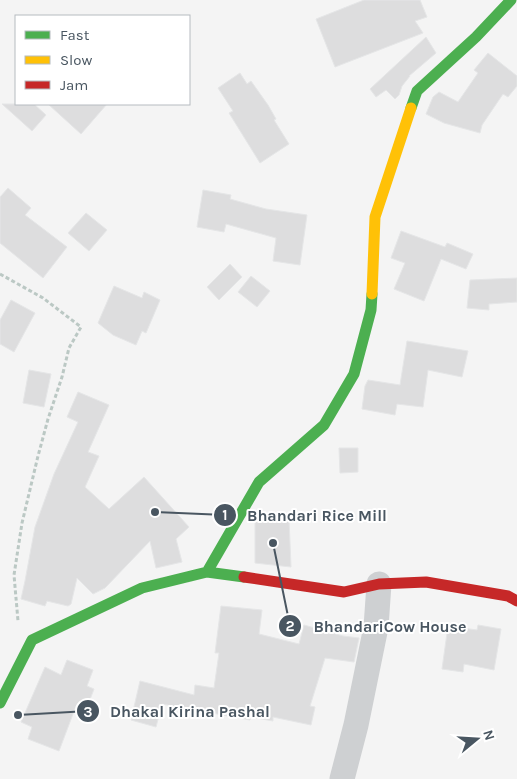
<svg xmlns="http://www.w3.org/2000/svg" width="517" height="779" viewBox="0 0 517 779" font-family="Karla,sans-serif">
<rect width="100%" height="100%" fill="#f4f4f4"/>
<path fill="#ddddde" stroke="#e5e6e7" d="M364,0h56l7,17 -12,4 8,12 -88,34 -19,-48z
M426,37l10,16 -27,23h1l-8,10 -3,9 -4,4 -9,-9 -10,7 -6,-8z
M488,53l29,23v10l-9,11 -5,-3 -21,31 -2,8 -36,-10 -18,-9 7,-17 6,-5 19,10 20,-29 -4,-3z
M240,73l7,11 4,-3 17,24 8,14 -2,1 15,24 -29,19 -31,-50 4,-2 -15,-23z
M2,104h32l12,11 -14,16z
M48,104h59l-26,30z
M8,188l23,20 -6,7 42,32 -24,31 -43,-35v-46z
M203,190l28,5 -1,4 36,10 41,6 -7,50 -27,-4 3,-23 -50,-14 -2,8 -27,-5z
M86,213l21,17 -18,21 -21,-18z
M401,231l44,16 2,-4 26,11 -7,15 -25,-10 -17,42 -30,-12 11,-26 -14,-5z
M230,264l12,13 -23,23 -12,-13z
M251,276l19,15 -13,16 -19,-15z
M517,278v24l-28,2v6l-22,-2 3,-28z
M114,286l28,12 2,-6 16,8 -14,33 -4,-2 -6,14 -23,-10 -15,-12z
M11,300l24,13 -21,39 -14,-8v-24z
M407,341l61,10 -6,26 -34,-7 -5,37 -26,-3 -2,11 -33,-6 3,-23 3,-6 32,5z
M29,370l22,4 -7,33 -21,-4z
M78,392l31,13 -21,47 11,4 -14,31 24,22 35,-32 45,50 -13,12 6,23 -26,6 -6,-27 -45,47 -12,6 -16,-16 -6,26 -3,2 -21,-5 -2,5 -24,-7 4,-18 10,-54 19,-53 24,-52 -11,-5z
M339,448h19v24l-18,1z
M289,519l2,48 -36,-4v-43z
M221,606l41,4 -3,24 40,10 5,-19 39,11 16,2 -5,24 -29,-4 -15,48 5,1 -4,18 -38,-8v4l-22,-4 -1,3 -88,-16 -6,23 -25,-7 9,-39 54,14 1,-10 19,3 5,-35h-4z
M478,625l23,4 -7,41 -30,-6 -1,8 -21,-3 6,-43 29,4z
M67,660l26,10 -6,16 7,3 -8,21 -10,-4 -17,45 -31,-12 4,-12 -11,-5 24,-55 16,8z"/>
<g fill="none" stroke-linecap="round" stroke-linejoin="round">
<path stroke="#bbc8c4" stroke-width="3" stroke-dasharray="4 2.5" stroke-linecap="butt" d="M0,274l43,24 38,29 -12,21 -7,29 -14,42 -10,37 -16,67 -8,52 4,46"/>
<path stroke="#ced0d2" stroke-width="25" d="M342,779l14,-54 20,-98 3,-43"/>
<path stroke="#4caf50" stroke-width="11" d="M411,108l6,-17 59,-54 35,-37
M207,572l52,-90 65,-57 30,-51 17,-64 1,-16
M0,703l32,-63 110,-52 65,-16 37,5"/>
<path stroke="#ffc107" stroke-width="11" d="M372,294l3,-77 36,-109"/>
<path stroke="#c62828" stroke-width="11" d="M244,577l100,15 35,-8 47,-2 82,14 9,5"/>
</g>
<path fill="none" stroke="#495661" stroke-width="2" d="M155 512L225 515M273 543L290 626M18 715L88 711"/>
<g fill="#495661" stroke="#fff" stroke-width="2">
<circle cx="155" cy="512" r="5"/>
<circle cx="273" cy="543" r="5"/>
<circle cx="18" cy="715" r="5"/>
<circle cx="225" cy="515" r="12"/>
<circle cx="290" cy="626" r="12"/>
<circle cx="88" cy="711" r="12"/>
</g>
<g font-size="15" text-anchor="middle" font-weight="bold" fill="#fff">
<text x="225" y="520">1</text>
<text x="290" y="631">2</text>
<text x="88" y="717">3</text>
</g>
<g font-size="16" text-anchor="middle" font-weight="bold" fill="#495661" stroke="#fff" stroke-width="4" stroke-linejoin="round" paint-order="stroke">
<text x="317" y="521">Bhandari Rice Mill</text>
<text x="390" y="632">BhandariCow House</text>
<text x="190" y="717">Dhakal Kirina Pashal</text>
</g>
<rect x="15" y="15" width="175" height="90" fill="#ffffff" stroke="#b6bbc0"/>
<rect x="25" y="31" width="25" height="8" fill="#4caf50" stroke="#b6bbc0"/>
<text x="60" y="40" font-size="15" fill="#495661">Fast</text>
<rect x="25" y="56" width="25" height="8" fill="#ffc107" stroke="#b6bbc0"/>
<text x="60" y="65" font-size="15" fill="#495661">Slow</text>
<rect x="25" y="81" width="25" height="8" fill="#c62828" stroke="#b6bbc0"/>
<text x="60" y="90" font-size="15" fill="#495661">Jam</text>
<g transform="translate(477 739) rotate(72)" stroke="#ffffff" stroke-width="4" paint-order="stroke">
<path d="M0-4L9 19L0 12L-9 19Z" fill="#495661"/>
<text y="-8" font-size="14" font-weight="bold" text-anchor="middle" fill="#495661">N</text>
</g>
</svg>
